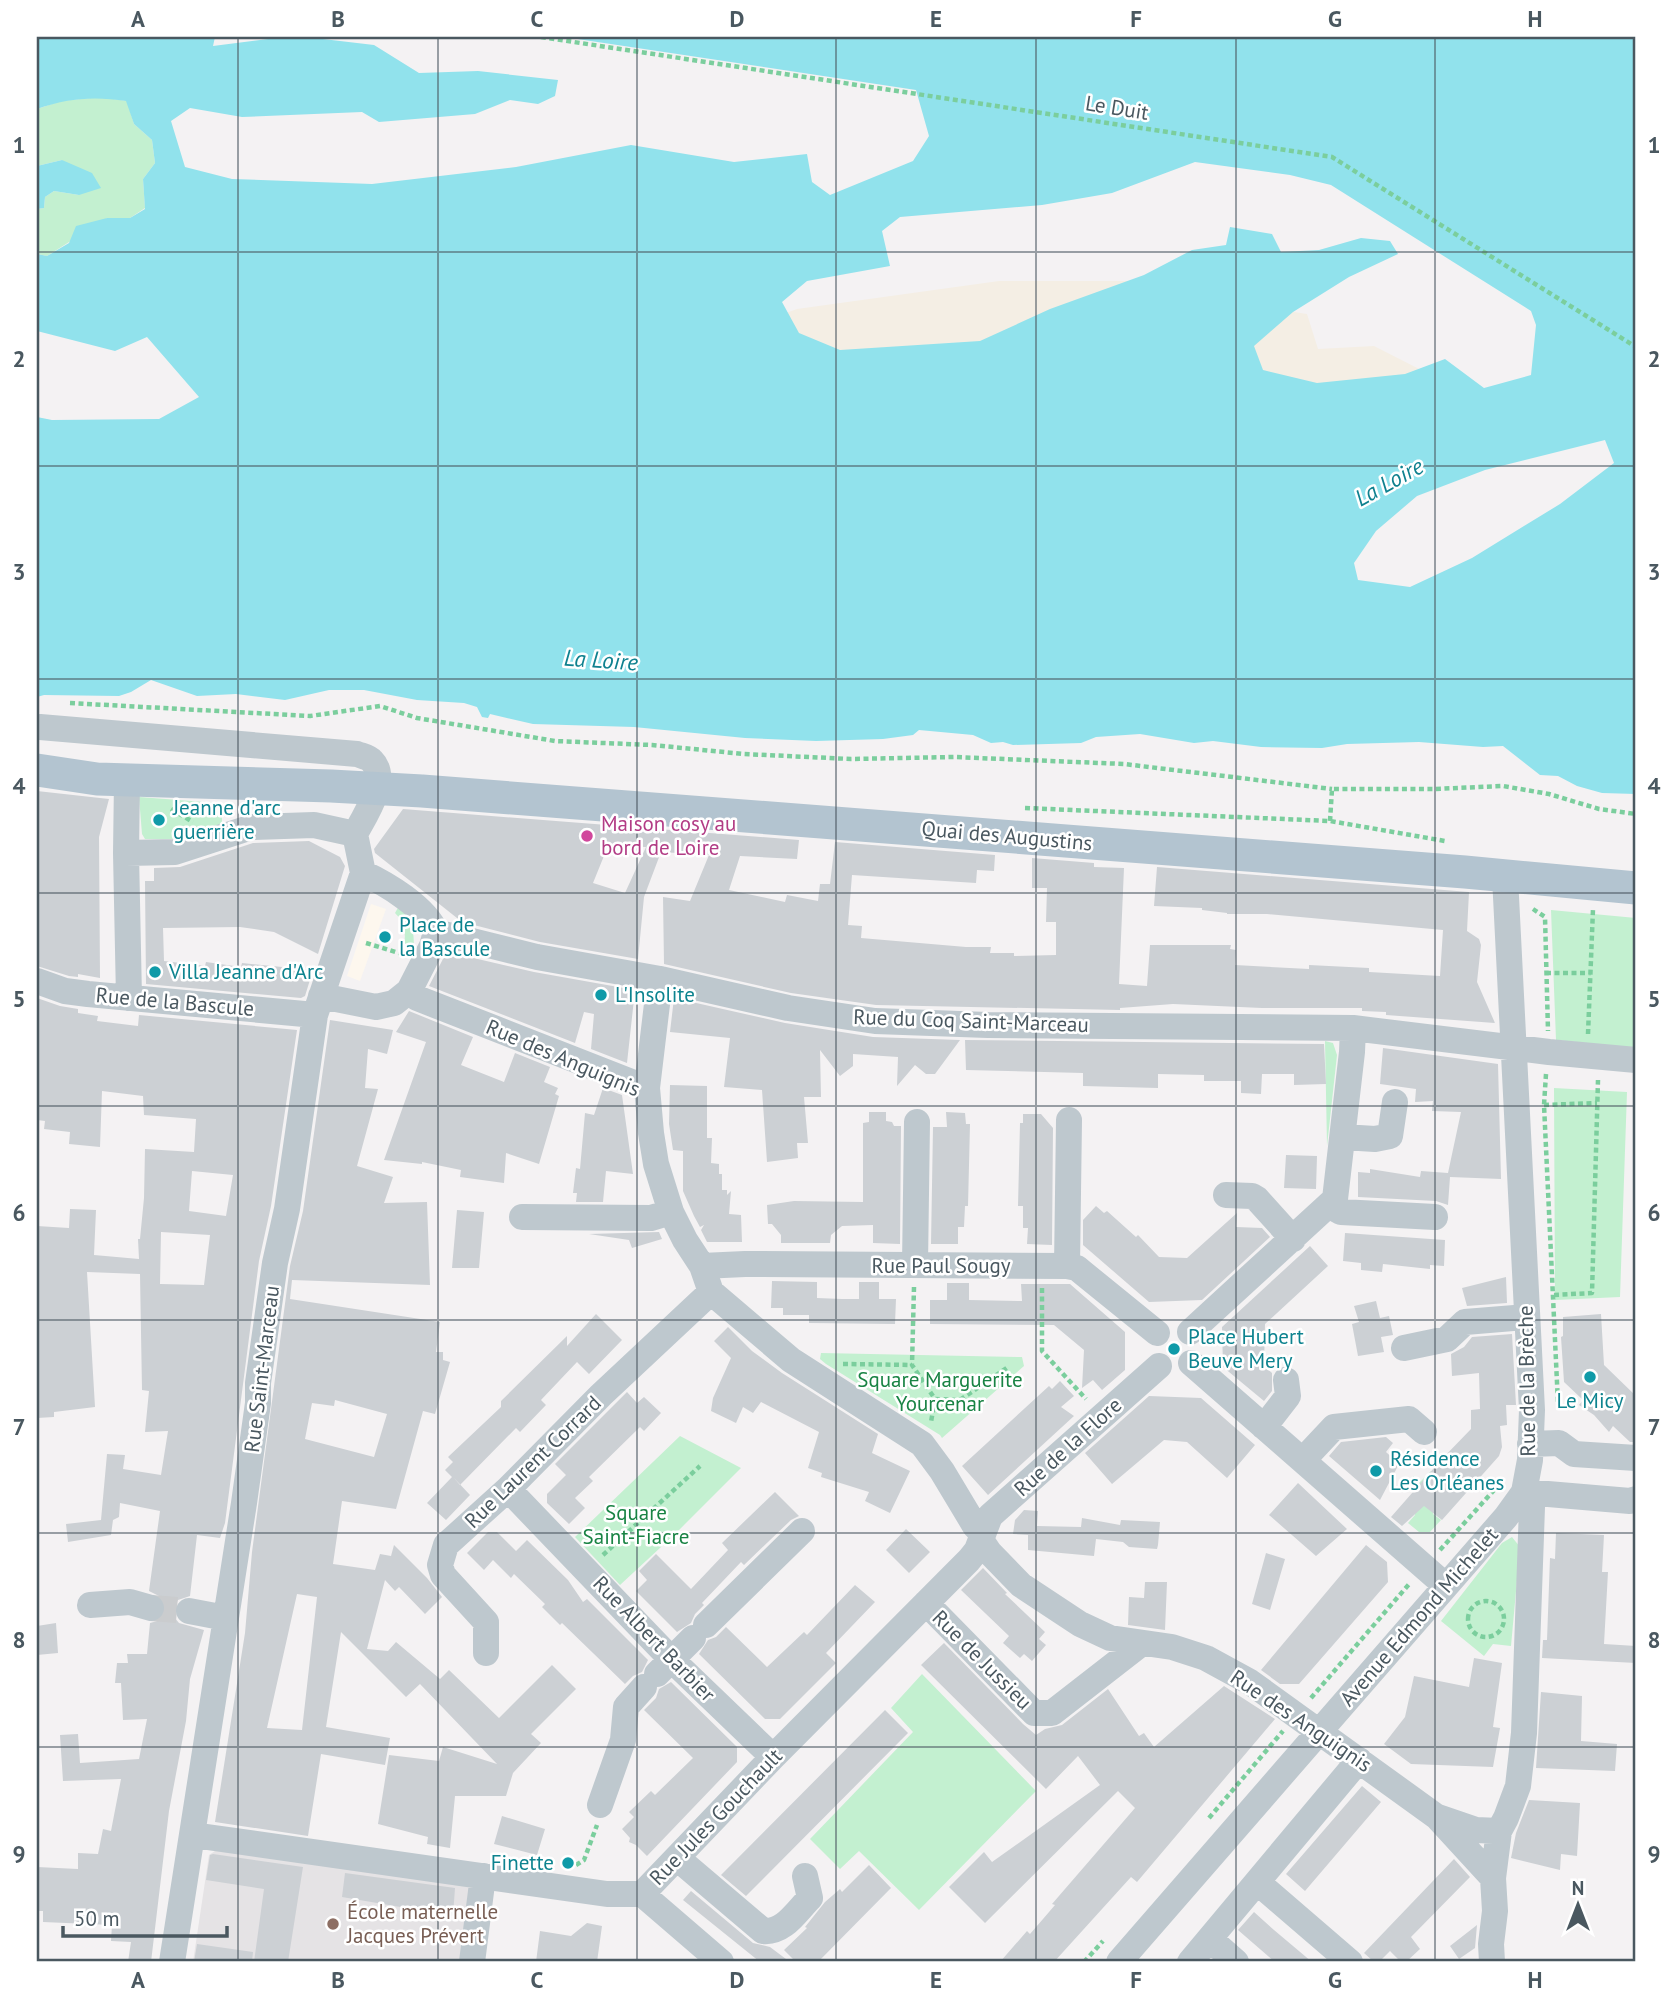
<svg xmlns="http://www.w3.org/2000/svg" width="1673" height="1999" viewBox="0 0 1673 1999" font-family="'PT Sans',sans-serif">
<rect width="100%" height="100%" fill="#f4f2f3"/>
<path fill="#fdf7ee" d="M371,904l15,5 -26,72 -13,-5z"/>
<path fill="#e5e3e5" d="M218,1849l255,37 -11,76h-269l16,-107z"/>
<path fill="#c3f0d0" d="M100,97l27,4 7,23 18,16 3,23 -12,16 2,29 -15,10h-23l-60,38 -10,-2v-45l7,-1 1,-11 9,-6 25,4 -17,-35 -25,6v-57l24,-8z
M139,797l79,6 4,3v21l-35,12h-42l-3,-5z
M399,906c14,14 15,25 15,44l-10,-4c2,-13 1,-23 -9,-33z
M1551,910l85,8v130l-80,-8z
M1325,1041l8,2 4,12 -10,91z
M1554,1088l73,4 -7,205 -65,3z
M821,1353l201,4 2,9 -82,72 -2,-3 -114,-71 -6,-5z
M680,1436l61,32 -67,67 -54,50 -45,-48z
M1431,1471l2,43 8,6 -11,12h-11l-11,-9 7,-8 -2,-39 7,6z
M1512,1537l8,10 -9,99 -18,-2 -9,12 -43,-35 61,-78z
M922,1674l114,117 -117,119 -60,-59 -19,18 -30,-30 103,-107 -22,-24z"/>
<path fill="#f4eee4" d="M999,281h152l-190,94 -266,-29 102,-37z
M1269,308l38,6 11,35 56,-3 55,28 -165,89 -74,-118z"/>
<path fill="#91e2ec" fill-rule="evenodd" d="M37,37h178l-2,9 71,-9h22l68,8 45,28 59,-2 80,9 -3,16 -17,8 -28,-4 -35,14 -96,8 -17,-10 -120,5 -52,-9 -19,13 14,46 47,12 140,5 144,-17 115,-22 103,17 73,-8 5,28 18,13 83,-34 16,-25 -13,-46 -352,-53h1072v757l-34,-1 -25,-7 -19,-10 -18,-1 -37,-29 -20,1 -64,-5 -72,2 -25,4 -61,-1 -48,-6 -19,2 -54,-9 -44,3 -15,6 -68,2 -10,-3 -12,1 -18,-8 -54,-5 -6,5 -30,4 -67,2 -71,-3 -111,-11 -101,-3 -43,-10 -2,4 -6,-1 -5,-10 -13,-4 -47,-3 -53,-10h-35l-44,10 -49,-6 -39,2 -46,-16 -20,12 -12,4 -75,-1 -7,2v-280l15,3 107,-1 40,-22 -52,-60 -32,14 -78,-20v-77l10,2 22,-13 7,-17 31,-8h23l15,-9 -2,-30 12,-16 -3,-23 -18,-16 -8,-23c-31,-5 -59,-3 -89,8zM1195,162l95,13 41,10 200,126 5,14 -5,50 -47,13 -39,-29 -40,15 -88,9 -54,-13 -9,-24 39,-34 56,-35 49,-23 -8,-13 -29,-3 -42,12 -38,2 -9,-18 -42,-7 -4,18 -34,5 -48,25 -94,34 -70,32 -140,9 -41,-17 -17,-31 25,-21 83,-15 -8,-35 18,-14 142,-12 70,-12zM1605,440l9,23 -54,41 -88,54 -62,29 -52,-7 -4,-17 22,-32 41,-35 68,-26z
M62,160l30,13 9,15 -22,7 -25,-4 -9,6 -1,11 -7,1v-43z"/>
<path fill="#ccd0d4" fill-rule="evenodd" d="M37,791l72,8 -10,38 1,141 -22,-4v3l-9,-1 -32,-10z
M403,809l396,31 -2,19 -57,-3 -11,34 56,12 2,-7 31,6 2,-17h10l5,-42 160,13 -1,16 -17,-1 -1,13 -124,-8 -4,50 14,1 -1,12 105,9h25l-1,6h24v3l42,-1v-33h-10l1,-34h-15v-30l62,5v4l30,1 -5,116 28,2 3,-41h81l-1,4 6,1 -1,15 74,4v-4l60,3v4l71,4 3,-46 -176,-16h-40v-1l-25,-3v-2l-48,-2 3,-39 312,25 -2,39 12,8 2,6 -4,37 18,41 -109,-8v-3l-24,-1v-3h-100l-89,-4 -53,4v2l-244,-5 -85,-12 -127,-29 -1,-67 27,4 19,-46 -48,-3 -17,45 -6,62 -98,-17 -78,-20 -87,-69 -1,-4zM608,846l38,1 -21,46 -32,-10z
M309,841l31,16 5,9 -27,88 -44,-22 -34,-5 -77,1 1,33 41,5 1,-4 35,5 1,-4 71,7 -8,26 -4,2 -155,-14 -1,-103h9v-13l26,-1 73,-24z
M452,953l82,19 101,18 -8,73 -36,-14 3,-35 -10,-2 -9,31 -146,-57 15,-29z
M37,998l23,8 18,3v4l20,3 -1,5 41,5 1,-11 158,15 -26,176 -12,55 -34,262 -5,15 -23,-3 -7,61 -12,4 -5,9 1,8 5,6 25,7 -14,49 -4,42 -17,90 -18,151h-23l3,-20 -20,-1 1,-16 -69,-3v-11h-6v-44l41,2v-16l20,1 5,-25 8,2 10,-52 -58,2 -3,-46 18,-1 2,29 59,-4 8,-40 -24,1 -2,-37h-6l2,-20h11l-1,-9h20l3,-31 11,-3 5,-8v-7l-3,-7 -14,-7 11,-80 -40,-8 -1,14 -6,3 -2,15 -43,7 -2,-18 35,-4 6,-66 18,1 -2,14 38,6 7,-44 -23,1 4,-41 -7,-1 -2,-116 -53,-2 8,135 -41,5v5l-17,1v-192l32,2 1,-19 26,1 -2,45 45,4 -1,-20h2l4,-41 1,-49 49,3 2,-33 -52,-4 -1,-19 -41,-5 -2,56 -31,-3 1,-12 -26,-3 1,-8 -8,-1zM192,1171l41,4 -7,41 -37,-5zM161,1232l49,3 -6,50 -44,-1z
M674,998l111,25 88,14 87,3 -25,34h-9l-11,-9 -18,21 1,-29 -45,-3v12l-13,10 -20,-26 1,47h-17l4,46h-11l1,15 -31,4 -5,-72 -38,-3 6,-49 -60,-6z
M409,1011l64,26 -12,28 43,17 11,-29 35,14 -6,15 14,6 -3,6 4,2 -20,68 -33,-11 -2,30 -44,-6 1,-7 -39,-8v2l-38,-4 42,-118 -30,-10z
M330,1020l63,10 -6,24 -19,-5 -3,39 13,1 -21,77 36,11 -9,26 43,-1 3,83 -138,-5 -2,19 150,23 -4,30h7v8l7,2 -15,52 -12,-3 -27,98 -54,-8 -9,63 42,6 5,-16 11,2 3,-11 33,33 15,19 -17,17 -26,-27 -4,4 -10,-11 -18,69 21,2 8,-9 44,37 9,-9 50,48 53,-53 24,24 -45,45 10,9 -28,30 -7,23h-51l-5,52 -23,-4 1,-7 -50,-13 11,-69 50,6 4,-14 54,17 -77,-80 -14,13 -65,-65 -15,95 64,11 -5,27 -64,-11 -13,82 -93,-14 30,-189 7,-81 38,-286 13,-55zM335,1400l52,14 -13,43 -69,-18 7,-36 22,3zM297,1594l20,3 -15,133 -35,-2z
M965,1040l359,4 2,40 -32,1v-11h-32l-1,20 -20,-1v-12h-37v-6l-46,-1v14l-75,-2v-13l-117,-3z
M1383,1048l115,16 3,115 -51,-2 -2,28 -12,-4 -78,-4v-25l12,1v-4l50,8 1,-6 27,2 13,-61 -29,-1 1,-10 -18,1 1,-13 -36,-5z
M670,1085l37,1v52h5l-1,25 8,1v10h3v16h5v5l4,-4 -2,23 12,1 1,27h-35l-6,-12 3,-5 -4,2 -6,-11 -11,-25v-40l-10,-1 -4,-26z
M603,1088l19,7 11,79 -27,-3 -3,31h-27l1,-9h-4l3,-25 4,1 5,-56 9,2z
M869,1112h17v9l6,1 2,4h7l-1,118 -27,-1v-18l-31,1 -11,9 -1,8h-49v-8l-9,-11h-4l-1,-19 27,-4 69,1v-79l6,-1z
M946,1112l19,1 1,11h4l-2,82h-3l-1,21h-6v17h-27l2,-117h14z
M1023,1114h18l12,14 -1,117 -25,-1 1,-16h-5v-22h-5l2,-83h3z
M1286,1155l31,1 -1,33 -32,-1z
M1096,1206l8,7 3,-2 29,26 2,-2 21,22 28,1 50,-45 -1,14 26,1 8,9 -68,63 -53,2 -66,-57v-25z
M457,1210l27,2 -5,56h-27z
M659,1232l3,7 -30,9 -3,-8 -40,-6z
M1345,1233l100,7 -1,26 -14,-1v4l-47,-5 -1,8 -21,-2v-7l-18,-2z
M1310,1246l18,20 -63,58 -1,42 8,7v18l-8,10 -41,-34 -1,-40z
M1506,1277l1,26 -40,3 -5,-18z
M772,1281l45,1v16l25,1h17v-17h20v17h17l-1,25 -86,-1v-8h-26v-7h-12z
M947,1283h22v17l53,1 -1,-17h49l55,48v38l-23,20 -9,-10 -11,8 2,-38 -30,-25 -124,-1v-24h17z
M1376,1301l4,17 9,-2 4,19 -12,2 3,15 -26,4 -6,-32 7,-2 -5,-16z
M596,1314l26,26 -33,34 -12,-12 -36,38 5,5 -26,27 -4,-4 -56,57 -6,-7 16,17 -24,25 -19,-17 25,-26 -7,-7 8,-8 -5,-5 53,-50v-6l66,-65v10z
M1601,1314l3,51 32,31v46h-6l-17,-16 -4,6 -15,-17 -15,-10 4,-5 -19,-18 -3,-45 2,-1v-19z
M728,1327l24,24 30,22 96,61 -6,19 38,18 -20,42 -25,-12 4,-9 -48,-15 1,-4 -14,-5 11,-36 -58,-30 -8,11 -10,-6 -7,16 -25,-12 2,-13 18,-40 -17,-17z
M1512,1334l4,71h-10l1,20 -7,1 2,21 -3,9 -57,64 -18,-14 -22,20 -11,-9 50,-57 30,-31v-19l9,-1 -1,-36 -27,3 -1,-22 13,-7 8,-10z
M1060,1381l14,15 -13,11 13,9 -86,79 -26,-29 87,-80 3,3z
M627,1392l10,11 7,-6 17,16 -17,18 -4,-4 -51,50 4,4 -18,17 10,10 -16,16 -22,-21v-9l19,-19 -11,-11z
M1149,1396l52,2 54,47 -28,33 -40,-36 -23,-2 -52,44 -27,-31z
M1386,1437l7,6 -7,9 13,12 -19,36 -51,-44 12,-14z
M1298,1483l49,46 -31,27 -47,-41z
M775,1492l24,24 -8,4 -47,45 -3,-3 -39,41 2,2 -9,9 -4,9 -14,9 -41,-41 11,-11 -8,-9 17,-17 35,35 37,-39 -6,-7z
M1024,1510l14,1 -1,15 44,1 1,-9 38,7 1,-5 39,2 -2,23 -1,4 -28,-2 -6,-5 -27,-3 -2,17 -66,-6v-15l-15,-1 2,-14z
M906,1529l24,23 -21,21 -23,-23z
M488,1532h9l19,19 11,-11 41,40 15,22 4,-3 61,61 -6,12 -9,4 -8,8 -63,-61 -2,2 -18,-18 3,-3 -31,-30 -3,4 -18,-18 -9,10 -17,-17z
M1556,1533l48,2 -2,37h6l-4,72 32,2v17l-94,-5 1,-18h4l3,-82 5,1z
M1366,1545l21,17 1,20 -89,102h-19l-19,-14z
M1266,1553l19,6 -15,51 -18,-6z
M983,1568l24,25 -2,1 40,38 -6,7 7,6 -14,16 -8,-7 -4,4 -17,-15 6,-7 -48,-46z
M1145,1582h22l-2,48 -37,-5 1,-28 15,1z
M855,1585l20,17 -49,51 10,10 -56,56h-15l-66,-65 9,-14 8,-3 10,-10 41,40 37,-35 3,3z
M56,1623l2,30 -21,2v-29z
M944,1643l79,81 13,11 9,-6 17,-4 46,-36 31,47 5,-3 10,14 70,-61 51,33 -138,163 -6,-5 -77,85h-54l27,-31 3,3 13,-15 12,-14 -3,-1 83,-96 -17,-17 -133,132 -36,-36 35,-35 8,10 108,-77 -22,-29 -32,33 -125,-124z
M1474,1658l28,5 -9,64 7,1 -7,39 -82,-3 -27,-20 21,-27 9,-41 55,11z
M671,1682l66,65v15l-90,94 -11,-11 -7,-3 1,-4 -8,-9 12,-12 -5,-5 22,-21 4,4 38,-37 -49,-48 12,-12 3,-9z
M1541,1692l41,4 -1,45 36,3 -2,27 -79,-3z
M885,1710l23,23 -162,163 -25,-21z
M1362,1786l19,16 -76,89 -19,-17z
M1529,1800l51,3 -3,53 -16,-2 -1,16 -49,-12 5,-25z
M502,1816l43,13 -8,26 -43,-11z
M213,1854l90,13 -15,95h-34l10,-73 -58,-9 4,-25z
M1454,1859l16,18 -59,60 9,12 -14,13h-5l-11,-11 -11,11h-5l-10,-9z
M869,1865l22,23 -73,74h-22l-12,-12 23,-22 -2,-1 20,-25 15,-13 2,3z
M345,1873l110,15 -2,28 -111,-19z
M691,1891l62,52 17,4 20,15h-30l-77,-62z
M1254,1912l20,18 38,32h-37l-37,-32z
M587,1923l15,3 -5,36h-61l4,-31 31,5z
M1477,1925l-2,23 -16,11 -9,-13z
M197,1944l56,8 -1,10h-58z"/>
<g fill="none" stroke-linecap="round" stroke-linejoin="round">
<path stroke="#caccce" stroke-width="26" stroke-dasharray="26 13" stroke-linecap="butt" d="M151,1608l38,3"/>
<path stroke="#7bce9d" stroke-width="4.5" stroke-dasharray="5 3.5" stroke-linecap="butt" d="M541,37l791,120 304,190
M70,703l240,13 70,-10 37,12 138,23 97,4 92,9 107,5 103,-2 170,7 208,25
M1025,808l305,13 115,20
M171,809l22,13
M1330,821l2,-32h103l68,-3 46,8 50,15 37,5
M1533,909l12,8 3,114
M366,943l36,11
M1546,973h45
M1588,1034l5,-125
M1546,1074l-2,31 14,299
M1544,1105l53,-2
M914,1287l-2,78 23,34 -4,23
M1042,1288v63l44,48
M1554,1295l38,-2 6,-213
M843,1364l69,1
M935,1399l25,1 48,-33
M1440,1550l55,-61
M603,1555l97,-89
M1468 1619a18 18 0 1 1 36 0a18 18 0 1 1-36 0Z
M1311,1698l99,-115
M1209,1818l74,-87
M576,1865l8,-5 13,-35
M1084,1962l19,-21"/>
<path stroke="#bec8ce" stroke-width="26" d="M40,727l317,27c5,2 12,3 15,7 18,18 -8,56 -17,73l8,39 -48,142 -28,194 -12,54 -17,120v20l-14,100 -72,459
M127,780l-1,73 3,145
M126,853l49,-1 77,-25 62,-2 41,9
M436,932l101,25 123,22 128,29 87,13 113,4 365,3 196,24 87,8
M660,979l-13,109 4,45 5,31 15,48 14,28 17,26 9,26 80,68 131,84 20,27 33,55 7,7
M37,981l28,10 23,3 227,21
M409,991l8,7 230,90
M321,996l55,11 18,-4 15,-12 23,-45 4,-14c-11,-25 -49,-48 -73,-59
M1343,1137l32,2 15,-3 5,-34
M1226,1195l26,1 5,3 36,40
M1330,1206l11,6 94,5
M522,1217l129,1 20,-6
M915,1265l2,-143
M702,1266l43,-2 322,2 10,2 6,5 74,60
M1067,1266l2,-146
M1190,1332l145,-133 17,-147 1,-24
M1404,1348l43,-9 18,-17 62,-5
M1191,1363l255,223
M1264,1427l24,-31 -2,-16
M1530,1444l29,-1 15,11 62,4
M1303,1460l31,-33 75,-8 15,13
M508,1489l164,171 101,97
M1524,1492l106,9 6,-2
M981,1540l8,12 32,33 59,39 30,14 62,9 34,11 44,24 187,135 56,61
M926,1603l108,110h18l90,-70
M90,1605l40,-3 21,6
M189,1611l37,7
M706,1625l96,-94
M486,1653v-31l-43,-47 -3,-10 6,-20 62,-56 93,-94 110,-103
M657,1674l36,-36
M600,1805l23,-65 3,-33 18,-20
M1438,1817l38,13 23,1
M193,1835l414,59h35l131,-137 196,-197 8,-10 13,-34 169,-150
M677,1858l86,73c21,2 33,-19 47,-33l-5,-22
M1257,1882l93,80
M642,1894l79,68
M1210,1939l26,23
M472,1962l11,-86
M1119,1962l387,-445 18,-25
M1190,1962l169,-202
M1492,1962l-1,-18 4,-33 -2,-33 6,-47 7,-13 12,-32 6,-53 8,-226 -8,-15 6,-32 2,-50 -27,-533"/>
<path stroke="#b3c4d0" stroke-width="33" d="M37,770l60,9 234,7 91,5 1043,81 171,16"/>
</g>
<path fill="none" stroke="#4a5860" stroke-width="2" stroke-opacity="0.55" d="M238,37v1925M438,37v1925M637,37v1925M836,37v1925M1036,37v1925M1236,37v1925M1435,37v1925M37,252h1599M37,466h1599M37,679h1599M37,893h1599M37,1106h1599M37,1320h1599M37,1533h1599M37,1747h1599"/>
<g fill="#0f9aa8" stroke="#fff" stroke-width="2.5">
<circle cx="159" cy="820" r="7"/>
<circle cx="385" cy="937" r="7"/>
<circle cx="155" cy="972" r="7"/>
<circle cx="601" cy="995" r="7"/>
<circle cx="1174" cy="1349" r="7"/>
<circle cx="1590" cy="1377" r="7"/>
<circle cx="1376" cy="1471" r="7"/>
<circle cx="568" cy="1863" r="7"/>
</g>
<circle fill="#d1479c" stroke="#fff" stroke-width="2.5" cx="587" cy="836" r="7"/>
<circle fill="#8d6e63" stroke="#fff" stroke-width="2.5" cx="333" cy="1924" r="7"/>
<g text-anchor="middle" stroke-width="5" stroke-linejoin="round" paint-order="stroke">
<g font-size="21" fill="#4a5860" stroke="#fff">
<text transform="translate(1117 108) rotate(9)" y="7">Le Duit</text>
<text transform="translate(1007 836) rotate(5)" y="7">Quai des Augustins</text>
<text transform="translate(175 1002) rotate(5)" y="7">Rue de la Bascule</text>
<text transform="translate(971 1021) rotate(2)" y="7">Rue du Coq Saint-Marceau</text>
<text transform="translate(563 1058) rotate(23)" y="7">Rue des Anguignis</text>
<text x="941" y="1273">Rue Paul Sougy</text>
<text transform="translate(262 1369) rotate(-83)" y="7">Rue Saint-Marceau</text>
<text transform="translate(1527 1381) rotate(-91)" y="7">Rue de la Brèche</text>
<text transform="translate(1068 1447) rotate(-42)" y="7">Rue de la Flore</text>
<text transform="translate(533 1462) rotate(-44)" y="7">Rue Laurent Corrard</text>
<text transform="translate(1419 1617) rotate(-49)" y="7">Avenue Edmond Michelet</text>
<text transform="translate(654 1639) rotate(46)" y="7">Rue Albert Barbier</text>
<text transform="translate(982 1660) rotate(45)" y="7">Rue de Jussieu</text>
<text transform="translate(1301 1721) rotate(34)" y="7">Rue des Anguignis</text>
<text transform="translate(716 1817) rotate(-46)" y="7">Rue Jules Gouchault</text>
</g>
<g font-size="21" fill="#0d838f" stroke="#fff" text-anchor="start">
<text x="173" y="815">Jeanne d'arc<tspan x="173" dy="24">guerrière</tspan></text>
<text x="399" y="932">Place de<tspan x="399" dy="24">la Bascule</tspan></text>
<text x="169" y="979">Villa Jeanne d'Arc</text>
<text x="615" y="1002">L'Insolite</text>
<text x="1188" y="1344">Place Hubert<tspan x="1188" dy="24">Beuve Mery</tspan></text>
<text x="1590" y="1408" text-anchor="middle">Le Micy</text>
<text x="1390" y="1466">Résidence<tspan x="1390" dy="24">Les Orléanes</tspan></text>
<text x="554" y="1870" text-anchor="end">Finette</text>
</g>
<g font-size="21" fill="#b23c85" stroke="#fff" text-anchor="start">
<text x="601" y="831">Maison cosy au<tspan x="601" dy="24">bord de Loire</tspan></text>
</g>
<g font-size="21" fill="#198344" stroke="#fff">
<text x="940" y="1387">Square Marguerite<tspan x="940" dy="24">Yourcenar</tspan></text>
<text x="636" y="1520">Square<tspan x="636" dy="24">Saint-Fiacre</tspan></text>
</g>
<g font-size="21" fill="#785e54" stroke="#fff" text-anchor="start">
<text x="347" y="1919">École maternelle<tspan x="347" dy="24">Jacques Prévert</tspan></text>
</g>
<g font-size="23" font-style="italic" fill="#0f818f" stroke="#fff">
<text transform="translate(1389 482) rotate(-29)" y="8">La Loire</text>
<text transform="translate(601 660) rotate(4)" y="8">La Loire</text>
</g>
</g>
<rect width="1673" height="1999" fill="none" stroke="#ffffff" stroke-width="77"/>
<g transform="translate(1578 1905)" stroke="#ffffff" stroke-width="5" paint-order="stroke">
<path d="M0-5L12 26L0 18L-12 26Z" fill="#4a5860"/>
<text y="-10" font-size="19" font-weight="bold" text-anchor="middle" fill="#4a5860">N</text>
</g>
<path d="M63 1926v10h164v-10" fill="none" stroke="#4a5860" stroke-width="3.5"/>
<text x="74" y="1926" font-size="21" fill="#4a5860" stroke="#ffffff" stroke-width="5" paint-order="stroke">50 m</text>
<rect x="38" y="38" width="1596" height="1922" fill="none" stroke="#4a5860" stroke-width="2.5"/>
<g font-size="23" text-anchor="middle" font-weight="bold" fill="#4a5860">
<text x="138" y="27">A</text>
<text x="338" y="27">B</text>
<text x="537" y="27">C</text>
<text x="737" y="27">D</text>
<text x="936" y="27">E</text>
<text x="1136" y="27">F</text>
<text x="1335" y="27">G</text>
<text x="1535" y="27">H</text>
<text x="19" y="153">1</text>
<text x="1654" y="153">1</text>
<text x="19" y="367">2</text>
<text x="1654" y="367">2</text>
<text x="19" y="580">3</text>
<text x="1654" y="580">3</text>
<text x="19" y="794">4</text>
<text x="1654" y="794">4</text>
<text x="19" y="1007">5</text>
<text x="1654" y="1007">5</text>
<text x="19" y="1221">6</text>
<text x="1654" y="1221">6</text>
<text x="19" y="1435">7</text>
<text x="1654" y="1435">7</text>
<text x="19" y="1648">8</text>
<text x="1654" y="1648">8</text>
<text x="19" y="1862">9</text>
<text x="1654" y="1862">9</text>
<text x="138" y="1988">A</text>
<text x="338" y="1988">B</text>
<text x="537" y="1988">C</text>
<text x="737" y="1988">D</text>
<text x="936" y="1988">E</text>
<text x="1136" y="1988">F</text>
<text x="1335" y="1988">G</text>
<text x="1535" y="1988">H</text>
</g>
</svg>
